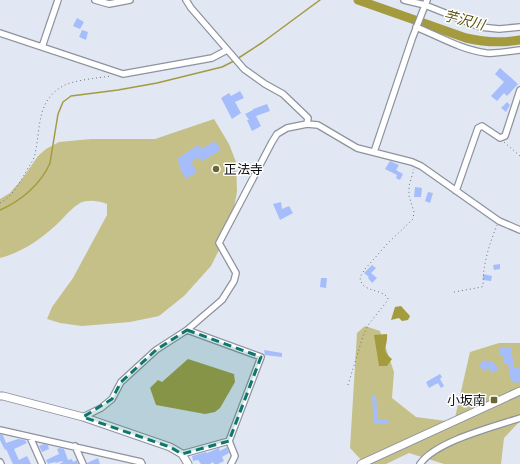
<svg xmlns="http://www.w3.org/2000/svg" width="520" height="464" viewBox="0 0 520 464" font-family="'Zilla Slab','Noto Sans JP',serif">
<rect width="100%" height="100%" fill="#e2e7f4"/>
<path fill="#c5c088" d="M214,119l15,25 7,18 1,30 -7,36 -19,38 -27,30 -25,20 -29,6 -48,4 -22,-3 -13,-4 5,-12 21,-29 34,-63v-11c-7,-3 -19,-5 -27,-1 -9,5 -17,16 -25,23 -15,14 -35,27 -55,32v-59l10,-6 12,-14 16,-23 8,-7 13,-7 32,-3h64z
M365,326l15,5 14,41 -2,26 24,19 38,5 16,-70 29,-9h21v78l-16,17 -3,26h-57l-35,-11 -23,11h-21l-15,-16 7,-115z"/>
<path fill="#a49b3f" d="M401,306l9,10 -2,4 -6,1 -3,-3 -8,2 4,-13z
M387,334c1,14 -7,15 5,25l-5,7h-8l-5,-31z
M188,359l46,15 1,8 -15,26 -5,4 -10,2 -49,-9 -6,-17 8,-8 4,2z"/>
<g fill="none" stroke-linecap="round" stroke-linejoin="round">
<path stroke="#a49b3f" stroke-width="1.5" d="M237,59l26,-17 57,-42
M0,210c21,-9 41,-26 50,-47l8,-49 5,-12 8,-6 47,-6 39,-7 65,-16 12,-6"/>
<path stroke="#a49b3f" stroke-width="9" d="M358,0l108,38c17,4 36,5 54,2"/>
</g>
<path fill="#a6bdfb" d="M77,18l7,4 -4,7 -7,-3z
M82,30l6,2 -2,8 -7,-3z
M500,68l18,16 -11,12 -3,-3 -7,8 -6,-5 13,-14 -9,-8z
M240,91l4,7 -9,4 6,11 -9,6 -11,-21 8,-5 2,3z
M507,102l3,3 -4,7 -5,-4z
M267,104l3,7 -14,5 5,10 -9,5 -5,-11h2l-4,-6 8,-4v-1z
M215,141l6,9 -19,11 -3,-4 -8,5 6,10 -11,7 -7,-12 2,-1 -4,-7 21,-14 3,4z
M390,161l9,4 -3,5 7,4 -3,6 -4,-2 1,-3 -12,-6z
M415,187l7,1 -1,9h-7z
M428,192l5,1 -3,10 -5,-2z
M281,202l1,7 7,-3 4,7 -13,7 -7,-16z
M500,264v5l-6,1 -1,-5z
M372,265l4,3 -5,5 6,5 -5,5 -4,-5 1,-1 -5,-4z
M483,274l9,2 -1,5 -8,-1z
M321,278h6l-1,10 -6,-1z
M512,347l-1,11h2v10l5,-1 2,5v10l-4,1 -5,-2 -3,-18 -5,1v-9h-3l-1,-7z
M264,350l18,3v4l-17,-2z
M486,359l2,4 4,-2 7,8 -7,4 -3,-5 -5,3 -5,-6z
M440,374l2,3 -2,2 4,7 -3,2 -3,-5 -9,5 -3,-6z
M372,396h4l2,24h10l1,3 -15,1z
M0,434l3,1 3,8 12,-4 7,1 2,3 -13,6 5,11 8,-4 4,8h-18l-7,-15 -1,1 -5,-10z
M44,444l4,1 1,4 -7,3 -3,-6z
M227,447l2,6 -7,4 2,4 -6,3h-4l-1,-2 -3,2h-9l-3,-4 -5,1 -1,-5 14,-4 1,1 12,-5 1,3z
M60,448l4,1 4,11 4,-1 1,3 4,-2 1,4h-19l4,-2 -1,-1 -6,2 -1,-1 -7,2 -2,-4 13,-6 -2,-5z
M98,458l2,6h-13v-1z"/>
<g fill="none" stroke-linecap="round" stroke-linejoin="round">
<defs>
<path id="minor" d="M95,0l14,4 21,-4
M186,0l5,8 53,61 21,15 18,10 25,24 -1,6
M404,0l21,5 55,22 19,2 21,-2
M416,27c22,9 46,23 70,26 11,1 23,-2 34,-3
M0,33l123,41 89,-16 15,-8
M42,47l16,-47
M374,152l38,-113 15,-39
M456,191l22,-63 4,-2 18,12 5,-2 15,-46
M187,330l74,27 -32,84 6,15 -4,8
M83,417l18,-9 11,-9 9,-17 35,-32 31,-20 35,-30 12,-19 2,-8 -17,-30 53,-101 5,-8 10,-6 20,-4 11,1 39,23 55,14 9,4 78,55 21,9
M0,430l141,32 1,2
M30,437l12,27
M75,446l8,18
M182,454l47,-13
M0,462l1,2
M420,464c16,-23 73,-37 100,-46"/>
<path id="tertiary" d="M0,396h3l80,21 87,30 12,7 6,10
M361,464l159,-73"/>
</defs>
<use href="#minor" stroke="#8e939f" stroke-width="8"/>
<use href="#tertiary" stroke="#8e939f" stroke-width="9"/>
<path stroke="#6e727a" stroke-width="1" stroke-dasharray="1 3" stroke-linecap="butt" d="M504,142l16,14
M0,203c13,-7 20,-21 27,-33 3,-6 7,-10 8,-16 6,-26 1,-53 28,-68 10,-6 36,-8 48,-10
M454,292l28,-5 1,-2c0,-21 6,-40 14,-60
M348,385l15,-49 6,-12 18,-23 1,-3c-7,-10 -27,-5 -28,-21l5,-8 24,-27 24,-23 1,-7 -5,-16v-10l5,-17"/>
<use href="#minor" stroke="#fff" stroke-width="5.5"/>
<use href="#tertiary" stroke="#fff" stroke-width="7"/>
</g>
<path fill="#0f766e" fill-opacity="0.2" stroke="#0f766e" stroke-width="3" stroke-dasharray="8 5" stroke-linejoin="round" d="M187,330l74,27 -32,84 -47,13 -12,-7 -87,-30 29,-18 9,-17 35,-32z"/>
<g fill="#6b6633" stroke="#fff" stroke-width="1.5">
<circle cx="216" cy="169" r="4"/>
<rect x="490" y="396" width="8" height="8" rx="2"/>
</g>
<g text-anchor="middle" stroke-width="3" stroke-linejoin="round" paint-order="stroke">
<g font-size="13" fill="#0a0c10" stroke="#fff" text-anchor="start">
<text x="224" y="174">正法寺</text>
<text x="486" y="405" text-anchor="end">小坂南</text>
</g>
<g font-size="14" font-style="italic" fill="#5a530c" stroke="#fff">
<text transform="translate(464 20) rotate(14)" y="5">芋沢川</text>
</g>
</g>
</svg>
